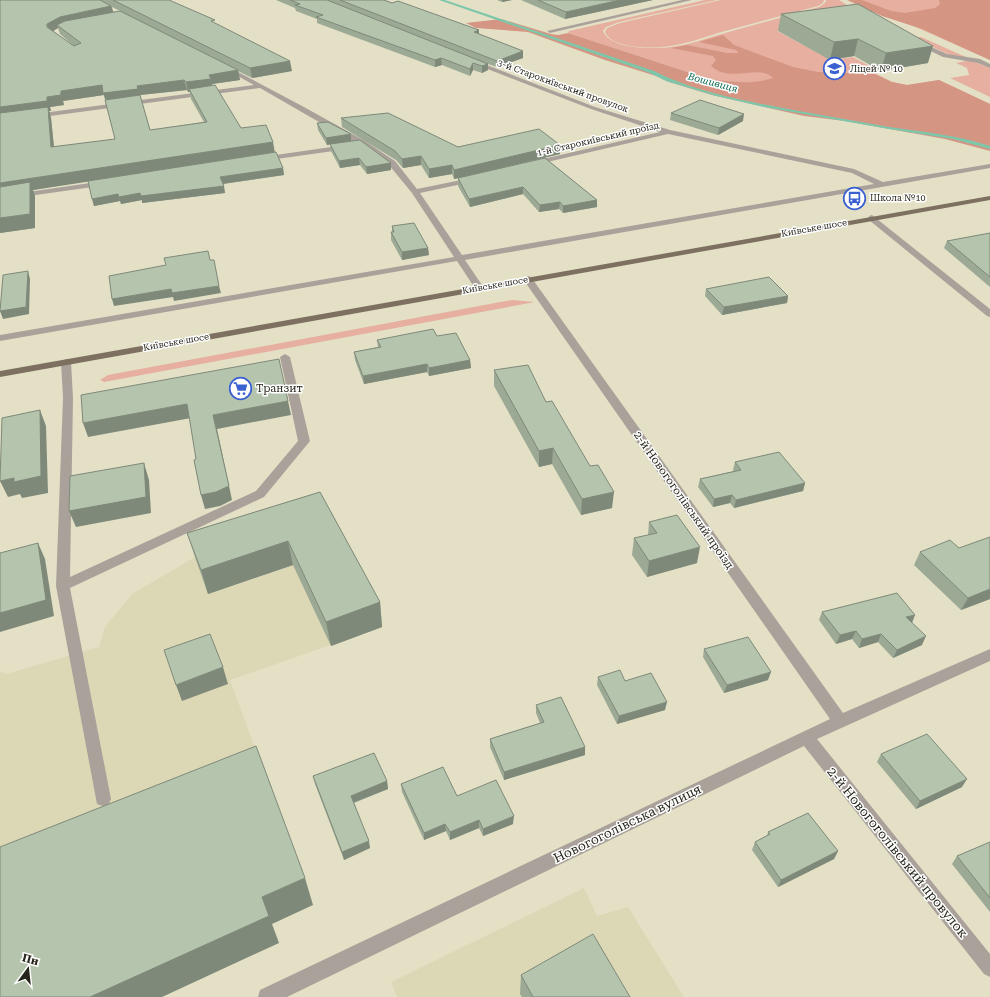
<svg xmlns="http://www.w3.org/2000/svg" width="990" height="997" viewBox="0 0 990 997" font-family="'Roboto Serif',serif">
<rect width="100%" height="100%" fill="#e3e0c6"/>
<path fill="#dcd8b6" d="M324,516l58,111 -152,53 83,225 -41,19 -272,73v-326l6,3 93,-27 6,-20 27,-33 63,-37z
M584,888l13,28 31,-9 56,90h-287l-6,-15z"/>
<path fill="#e6afa0" d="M705,0h12l-98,22 -13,5 -3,4c8,19 51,18 68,16 18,-2 36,-9 54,-14 31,-9 63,-17 94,-26l6,-4 1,-3h13l13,8 -36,17 -39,6 54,29 22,-3 22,12 2,2 -1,3 16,8 15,3 32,-5 51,24v32l-284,-58 -138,-45 1,-2z
M721,0h103l-1,3 -5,3c-33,9 -67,18 -100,27 -16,5 -32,11 -48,13 -16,3 -58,3 -65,-14l2,-4 13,-5z
M855,0h135v60z
M911,37h10l47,21 -18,-3z
M966,61h7l17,7v29l-40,-19 19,-3 -2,-7 -11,-5z
M512,300l23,2 -431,80 -4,-2 8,-5z"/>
<path fill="#d59583" d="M847,0h15l29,11 14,2 30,-5 5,-4 -1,-4h51v60l-68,-31 -40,-13z
M501,19l50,15 7,1 10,-2 138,45c21,4 47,7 67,0 -13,-15 -43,6 -62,-12l5,-6 -3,-4 -42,-8 16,-3 40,8h12l-3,-3 -37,-8 24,-7 11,10 59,22 25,5 57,2 17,8 15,3 32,-5 51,24v47l-45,-12 -100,-18 -41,-5 -92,-21 -43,-13 -13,-6 -51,-16 -77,-28 -52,-4 -10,-5z"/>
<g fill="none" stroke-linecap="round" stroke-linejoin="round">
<path fill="#7ec6aa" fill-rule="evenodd" d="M439,0h6l209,71c43,22 97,31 145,40 30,5 60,11 90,16 34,5 68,8 101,19v3l-37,-10 -64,-10 -125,-22 -48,-11 -50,-15 -16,-8z"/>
<path fill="#aaa29a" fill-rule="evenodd" d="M682,0h10l-142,33 -3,-2z
M918,41l29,13 33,5 10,5v4l-12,-5 -35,-6 -27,-13 -1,-1z
M474,60l121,47 75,23 184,39 29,13 107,-18v4l-525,92 19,28 -5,3 -3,-1 -19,-29 -457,80v-6l454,-78 -42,-64 -23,-28 -30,-20 -99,-57 -225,30 -4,-2 4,-2 219,-29 -31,-17 -1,-1 3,-2 79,42 61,34 30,20 22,28 59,-12v4l-56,12 42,62 412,-71 -22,-11 -184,-39 -138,32v-4l130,-30 -69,-23 -119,-46v-2z
M345,145h3v4l-86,12 -4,-2 4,-2z
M104,181l4,2 -1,2 -107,15v-4z
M872,215l118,94v8l-3,-1 -118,-96v-4z
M528,276l3,1 312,436 147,-64v12l-173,78 173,215v23l-6,-3 -180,-228 -517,251h-29l2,-7 570,-271 -307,-440z
M285,354l5,3 20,84 -46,56 -194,91 41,211 -2,5 -6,2 -6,-2 -41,-218 7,-188 -2,-36 5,-3 5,3 2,36 -3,179 186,-86 42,-50 -18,-84z"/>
<path fill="#7e7060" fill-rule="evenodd" d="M990,196v4l-990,177v-6z"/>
</g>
<path fill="#9ca995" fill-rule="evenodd" d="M0,0h169l46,23 77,48 -40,7 -14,-7 2,9 -28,4 1,2 28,42 33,25 9,15 1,7 -61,9 2,9 -83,10v-3l-21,4 -1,-3 -26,5 -6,-25 -55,9 2,6v32l-35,5zM112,7l8,4 -7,1zM58,28l2,6 14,12 -21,-15zM187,90l1,2h2l1,7 13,23 -54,8 -10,-35zM104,95l11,44 -61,8 -3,-29 -2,-7h2l-1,-4 14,-2 -1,-4z
M276,0h108l95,30v4l44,17v7l-26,9 -9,-3v6l-6,3 -9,-3 -3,6 -28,-11 -7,2 -118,-44v-4l-21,-8 -1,-3z
M497,0h15l-10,2z
M521,0h132l-88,19z
M858,4l70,59 -47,8 -27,-15 -24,4 -52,-29 3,-17z
M671,113l72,8 -25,14 -48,-15z
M341,118l117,29 102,-2v9l-106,25 -2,-5 -23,4 -8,-13 -18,3 -7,-8 -54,-33z
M317,123l34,18 40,22v7l-24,4 -7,-9 -20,3 -9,-17 -1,-7 -3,1 -9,-15z
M545,158l52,42v7l-34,6 -4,-4 -20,3 -16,-18 -53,13 -12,-21v-8z
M392,226l36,22 1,7 -27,5 -11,-20v-8h1z
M990,233v54l-46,-39 3,-7z
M706,289l82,7 -1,7 -65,12 -17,-19z
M437,336l33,24 1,8 -42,8 -2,-4 -63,12 -9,-24 -1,-8 24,-5 -1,-7z
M494,370l52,32 44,64 22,42 -31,7 -29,-51 -13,3 -45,-81z
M735,462l70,21 -2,8 -69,17 -4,-5 -17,4 -15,-20 2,-8 34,-8 -1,-1z
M320,492l60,110 2,25 -51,19 -38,-81 -85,29 -13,-37 -8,-24z
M649,522l48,41 -50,14 -15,-22 2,-17 14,-3z
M959,548l31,51 -29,11 -47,-45 6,-13z
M822,612l90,11 10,22 -29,13 -15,-16 -19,6 -7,-9 -16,5 -17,-24z
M704,649l64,31 -44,13 -21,-36z
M598,677l27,4 40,29 -48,14 -20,-39z
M536,705l49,50 -81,25 -14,-33v-8l50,-16 -4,-10z
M881,754l81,33 -46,22 -39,-47z
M313,776l74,5 1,8 -34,14 16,45 -26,12 -29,-76z
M401,784l56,12 56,28 -30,12 -4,-8 -29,12 -4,-9 -22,9 -22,-48z
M768,832l70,19 -4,8 -56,28 -26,-37 3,-8 12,-6z
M990,842v70l-38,-48 5,-8z
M521,975l109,22h-108l-2,-3z"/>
<path fill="#7f8979" d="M502,0h10l-10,2z
M620,0h33l-88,19 1,-7z
M111,6l3,8 -57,11 1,3 -8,5v3l-3,-12 13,-7z
M479,30v7l-5,-5z
M858,39l-4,17 -24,4 4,-18z
M933,46l-5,17 -47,8 5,-18z
M523,51v7l-26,9v-6z
M441,58l1,7 -7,2v-7z
M290,61l2,10 -40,7 -2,-10z
M473,63v7l-3,6v-7z
M488,64v6l-6,3v-7z
M238,70l2,10 -28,4 1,5h-24l1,3h-2l-2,-10 23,-7z
M184,80l3,10 -47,5 -34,8 -2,-8 -41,6 1,4 -14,2 1,4h-2l2,7 4,40 -55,-41v-10l47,-10 14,-6 41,-6 35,1z
M744,114l-1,7 -25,14 1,-7z
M351,134v7l-24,4 -1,-7z
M273,142l2,11 -242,37 2,6v32l-35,5v-50z
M560,145v9l-106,25v-9z
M421,156v9l-18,3 -1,-9z
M359,158l1,7 -20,3 -1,-7z
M391,163v7l-24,4 -1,-7z
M452,165v9l-23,4v-9z
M283,168l1,7 -62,9 -2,-7z
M224,186l1,7 -83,10v-3l-21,4 -2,-7 21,-4z
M523,187v7l-53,13 -1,-8z
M118,194l2,7 -26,5 -2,-7z
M597,200v7l-34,6v-7z
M560,202l-1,7 -20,3 1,-7z
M428,248l1,7 -27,5v-8z
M28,271l2,8 -1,35 -26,5 -3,-8z
M219,286l2,7 -47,8 -1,-4 -59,9 -2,-7 59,-10z
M788,296l-1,7 -65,12 2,-8z
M470,360l1,8 -42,8v-8z
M427,364v8l-63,12 -1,-8z
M288,401l3,14 -74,14 15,71 -12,6 -15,3 -4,-14 12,-80z
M187,404l4,14 -103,19 -5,-14z
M40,410l6,16 2,67 -26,5 -2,-4 -12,3 -8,-16 14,-3z
M553,448l-1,16 -13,3v-16z
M144,463l5,17 2,33 -75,14 -7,-16z
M805,483l-2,8 -69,17 2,-8z
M614,492l-2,16 -31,7 1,-16z
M732,495l-2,8 -17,4 1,-8z
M288,541l5,24 -85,29 -7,-24z
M38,543l7,16 9,57 -54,16v-19z
M700,547l-3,16 -50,14 2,-16z
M990,589v10l-29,11 7,-12z
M380,602l2,25 -51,19 -5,-24z
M915,615l-3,8 -6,-6z
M856,631l-4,8 -16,5 4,-9z
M881,634l-3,8 -19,6 3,-9z
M926,636l-4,9 -29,13 4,-8z
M223,667l5,17 -46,17 -6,-16z
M771,672l-3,8 -44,13 3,-8z
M667,702l-2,8 -48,14 2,-8z
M585,747v8l-81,25v-8z
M967,779l-5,8 -46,22 4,-8z
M387,781l1,8 -36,14 -1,-7z
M514,816l-1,8 -30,12v-7z
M479,820v8l-29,12v-8z
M445,824l1,7 -22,9v-7z
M369,841l1,7 -26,12 -2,-8z
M838,851l-4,8 -56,28 3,-7z
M305,878l8,27 -41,19 7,19 -117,54h-72l172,-100z"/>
<path fill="#b5c4ad" stroke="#7f8979" d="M0,0h100l11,6 -51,11 -13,7v3l27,19 7,-3 -24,-18 8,-4 55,-10 118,59 -29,5 2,4 -25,3 -2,-2 -47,6 1,3 -35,4 -1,-8 -41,6v4l-14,2v4l-47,6z
M113,0h56l46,20 -4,1 79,40 -40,7z
M290,0h37l161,64 -6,2 -9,-3 -3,6 -29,-11 -6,2 -119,-43 7,-2 -28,-10 5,-1z
M340,0h44l8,3 6,-2 81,29 -5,2 49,19 -26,10z
M538,0h82l-54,12z
M858,4l75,42 -47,7 -28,-14 -24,3 -53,-28z
M215,85l26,43 25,-3 7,17 -273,41v-70l48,-6 3,40 64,-8 -10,-39 35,-5 10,35 57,-8 -18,-33z
M700,100l44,14 -25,14 -48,-15z
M388,113l70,34 81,-18 21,16 -106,25 -2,-5 -23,4 -8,-13 -19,3 -7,-8 -54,-33z
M328,122l23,12 -25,4 -9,-15z
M360,140l31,23 -25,4 -7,-9 -20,3 -9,-17z
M276,152l7,16 -63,9 4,9 -83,10 -1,-3 -21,4 -1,-3 -26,5 -4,-18z
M545,158l52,42 -34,6 -3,-4 -20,3 -17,-18 -54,12 -11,-21z
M30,182v32l-30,4v-31z
M414,223l14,25 -26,4 -11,-20h3l-2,-6z
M990,233v44l-43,-36z
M208,251l2,9h4l5,26 -47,7 -1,-4 -59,10 -3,-23 57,-11 -2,-7z
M28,271l-2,36 -26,4 3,-36z
M769,277l19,19 -64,11 -18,-18z
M433,329l4,7 19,-3 14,27 -41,8 -2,-4 -64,12 -9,-24 27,-5 -4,-7z
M279,359l9,42 -75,14 16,71 -13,6 -15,3 -7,-35 2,-1 -9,-55 -104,19 -2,-28z
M528,365l18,37 6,-1 38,65 8,-1 16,27 -32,7 -29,-51 -14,3 -45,-81z
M40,410l1,66 -27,6v-4l-14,3 2,-63z
M779,452l26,31 -69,17 -4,-5 -18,4 -14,-20 41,-9 -6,-8z
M144,463l2,34 -77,14 1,-35z
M320,492l60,110 -54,20 -38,-81 -87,29 -14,-37z
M677,515l23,32 -51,14 -15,-23 23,-5 -8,-11z
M990,537v52l-22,9 -48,-46 30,-12 9,8z
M38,543l8,57 -46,13v-60z
M897,593l18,22 -9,2 20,19 -29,14 -16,-16 -19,5 -6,-8 -16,4 -18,-23z
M210,634l13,33 -47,18 -12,-35z
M748,637l23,35 -44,13 -23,-36z
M620,670l5,11 26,-8 16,29 -48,14 -21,-39z
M561,697l24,50 -81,25 -14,-33 54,-17 -8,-17z
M927,734l40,45 -47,22 -39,-47z
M256,746l49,132 -43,19 7,19 -179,81h-90v-150z
M374,753l13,28 -36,15 18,45 -27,11 -29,-76z
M443,767l14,29 39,-16 18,36 -31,13 -4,-9 -29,12 -5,-8 -21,9 -23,-49z
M808,813l30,38 -57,29 -26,-38 15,-8 -2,-2z
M990,842v56l-33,-42z
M593,934l37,63h-97l-12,-22z"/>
<defs>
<symbol id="school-ring" viewBox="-11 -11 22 22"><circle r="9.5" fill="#fff" stroke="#3b60d1" stroke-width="1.5"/><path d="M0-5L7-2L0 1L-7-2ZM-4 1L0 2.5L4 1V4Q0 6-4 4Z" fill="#3b60d1"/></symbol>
<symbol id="bus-ring" viewBox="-11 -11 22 22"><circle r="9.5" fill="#fff" stroke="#3b60d1" stroke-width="1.5"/><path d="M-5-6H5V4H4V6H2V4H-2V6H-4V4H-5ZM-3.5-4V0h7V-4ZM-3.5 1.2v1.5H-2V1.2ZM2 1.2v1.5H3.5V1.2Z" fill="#3b60d1"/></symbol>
<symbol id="supermarket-ring" viewBox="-11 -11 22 22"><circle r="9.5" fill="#fff" stroke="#3b60d1" stroke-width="1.5"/><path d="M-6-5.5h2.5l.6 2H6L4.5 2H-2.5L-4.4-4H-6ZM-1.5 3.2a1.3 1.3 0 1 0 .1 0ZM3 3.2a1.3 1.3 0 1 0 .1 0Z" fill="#3b60d1"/></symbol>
</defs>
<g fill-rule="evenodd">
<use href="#school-ring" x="822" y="56" width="25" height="25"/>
<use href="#bus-ring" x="842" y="186" width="25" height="25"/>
<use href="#supermarket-ring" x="228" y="376" width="25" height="25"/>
</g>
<g text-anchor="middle" stroke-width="3" stroke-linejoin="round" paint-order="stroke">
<g font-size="9" fill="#26251b" stroke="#fff" text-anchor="start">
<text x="850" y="72">Ліцей № 10</text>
<text x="870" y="201">Школа №10</text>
</g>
<g font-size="9" fill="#26251b" stroke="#fff">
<text transform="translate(563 86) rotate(20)" y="3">3-й Старокиївський провулок</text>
<text transform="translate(598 139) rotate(-13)" y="3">1-й Старокиївський проїзд</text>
<text transform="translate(814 228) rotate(-10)" y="3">Київське шосе</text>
<text transform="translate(495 285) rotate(-10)" y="3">Київське шосе</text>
<text transform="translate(176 342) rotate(-10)" y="3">Київське шосе</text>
</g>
<g font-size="10" font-style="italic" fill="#0b684e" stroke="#fff">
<text transform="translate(713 82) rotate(15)" y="4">Вошивиця</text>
</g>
<g font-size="11" fill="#26251b" stroke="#fff" text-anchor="start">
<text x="256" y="392">Транзит</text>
</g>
<g font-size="11" fill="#26251b" stroke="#fff">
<text transform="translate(684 500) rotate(55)" y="4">2-й Новогоголівський проїзд</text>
</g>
<g font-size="13" fill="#26251b" stroke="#fff">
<text transform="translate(627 823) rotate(-26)" y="5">Новогоголівська вулиця</text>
<text transform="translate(898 852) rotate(51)" y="5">2-й Новогоголівський провулок</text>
</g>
</g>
<g transform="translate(28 969) rotate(15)" stroke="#ffffff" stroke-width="3" paint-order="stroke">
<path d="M0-3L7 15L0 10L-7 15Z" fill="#26251b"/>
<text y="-6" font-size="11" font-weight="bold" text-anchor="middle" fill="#26251b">Пн</text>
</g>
</svg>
